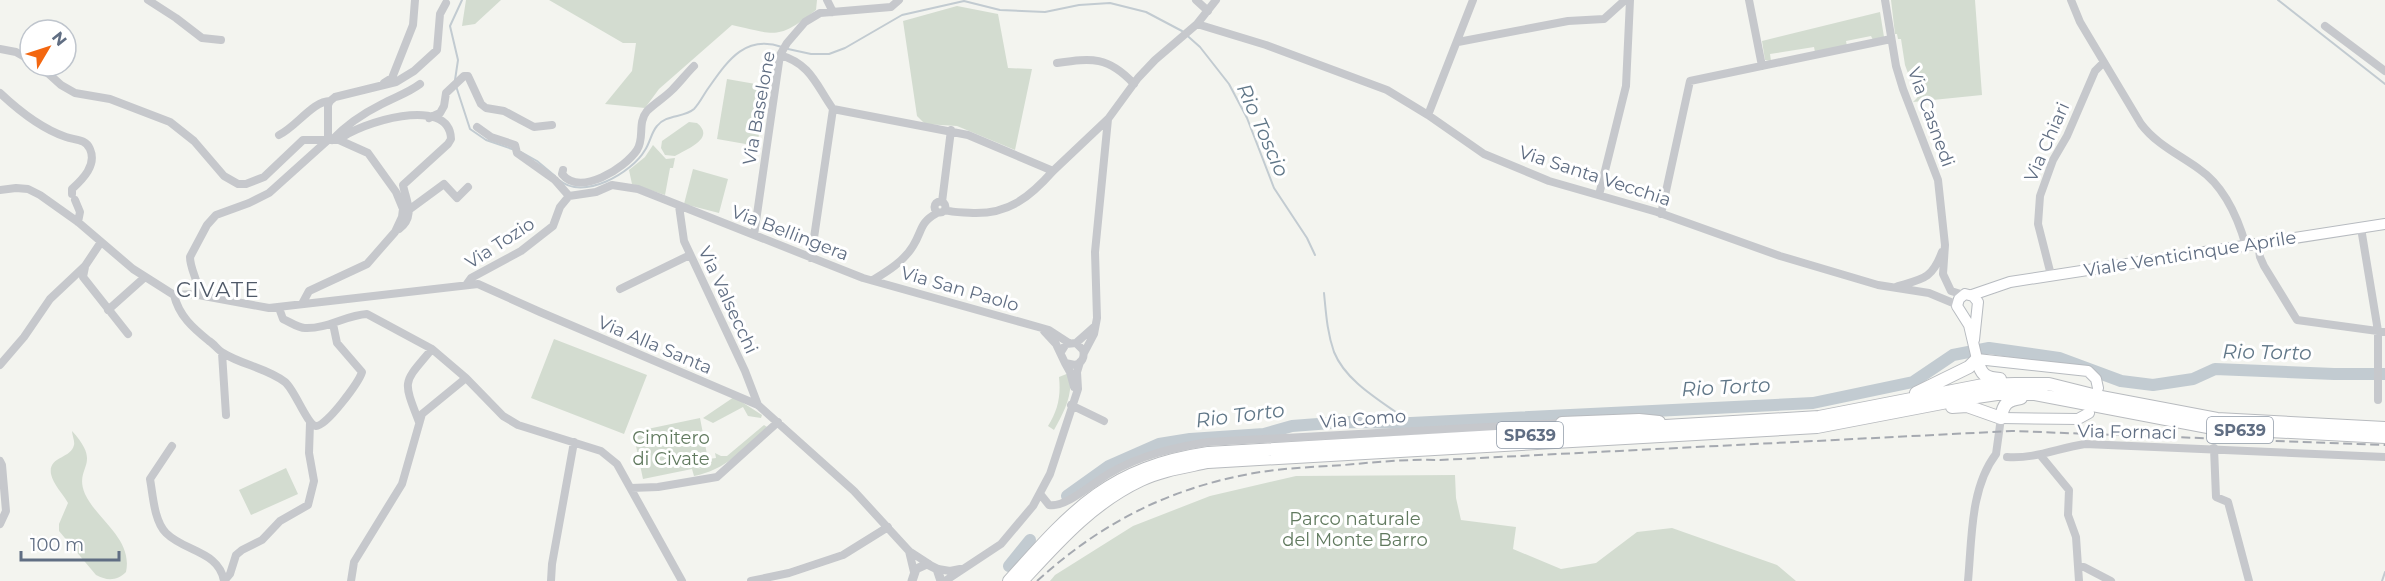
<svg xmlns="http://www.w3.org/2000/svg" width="2385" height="581" viewBox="0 0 2385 581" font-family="Montserrat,sans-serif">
<rect width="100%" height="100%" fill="#f3f4ef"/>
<path fill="#d3dcd0" d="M466,0h35l-26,24 -13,2z
M549,0h268l-1,10c-38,30 -39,25 -84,15l-73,64 -14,19 -40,-4 27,-33 4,-28h-13z
M1891,0h84l7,95 -69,7 4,-4 -12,-33 -4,-26h-3l-1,-5h-2z
M957,6l41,8 10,54 24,1 -17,81 -58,-24 -32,-2 -8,-8 -14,-95z
M1880,12l4,25 -11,3 -2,-4 -25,5 1,5 -32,6 -1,-5 -44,7 1,7 -6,-1 -3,-19z
M727,79l40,7 -10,60 -40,-7z
M689,122l8,1c19,15 -10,26 -22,33l-10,-1 -4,-7 1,-7z
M653,145l13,14 9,-1 -2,10h-3l-5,27 -33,-11 -3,-14 16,-13z
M693,169l35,10 -9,34 -35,-9z
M554,339l93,36 -23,59 -93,-36z
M1069,373c5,21 -5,39 -15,57l-6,-4c10,-16 13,-30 11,-49z
M734,397l28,18 -1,3 -13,-2 -5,-9 -30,16 -10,-5z
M700,418l9,47 -12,4 13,-3 -1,-7 7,-1 -1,-5 6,3h6l37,-31 3,2c-23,22 -40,42 -73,49l-2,-7 -49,10 -10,-47z
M72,431c32,35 1,35 13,63 13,27 48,45 41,78 -9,9 -19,9 -30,3l-37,-44v-7l9,-21c-5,-9 -15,-19 -17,-29 -3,-18 20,-15 23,-29 1,-4 -2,-10 -2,-14z
M286,468l12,26 -47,21 -12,-25z
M1455,475l1,23 5,22 55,7 -3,22 48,20 35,-6 41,-31 35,-4 105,37 19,16h-746l5,-6 78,-49 77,-30 86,-20z"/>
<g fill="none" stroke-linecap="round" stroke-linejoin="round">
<path stroke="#c2cbd1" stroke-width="2" d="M2278,0l107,84
M788,49l23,5h18l16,-6 57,-33 62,-14 36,9 45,2 34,-7 31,-2 36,9 36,19 18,16 29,37 18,34 27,70 33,50 8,17
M455,80l3,-20 -8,-34 12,-26
M456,86l14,43 16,11 26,9
M521,152l16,9 18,15
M559,180c24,21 73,-7 86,-30 5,-7 6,-17 12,-24 9,-12 27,-8 37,-17 5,-5 9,-13 13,-19 20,-28 37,-56 75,-43
M1324,293c2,20 3,39 10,59 13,32 51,51 77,71
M2382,581l3,-9"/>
<path stroke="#c2cbd1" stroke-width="12" d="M1067,496l42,-30 50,-22 31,-5 74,-5 28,-8 52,-4 67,1 402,-20 100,-21 40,-27 36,-7 70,10 62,23 32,4 40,-6 22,-10 119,5h51
M1009,566l21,-26"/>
<defs>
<path id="secondary" d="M1972,295l38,-13 375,-58
M1974,340l4,-38 -5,-6 -8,-2 -6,5 -2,7 12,19 8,34 111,12 8,8 2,9
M2001,418l77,1 11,-6"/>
<path id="primary" d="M1977,359c4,16 8,19 23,20
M1916,393l53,-26 8,-8
M1952,407l15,-1 34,12c2,-14 6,-18 20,-20
M1562,423l77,-3 20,2
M1009,581c63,-70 99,-113 199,-128l611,-36 164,-32 32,-1h34l52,13 116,22 168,9
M1022,581c36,-39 70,-78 119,-101 21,-10 44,-13 67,-18l609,-35 146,-28 34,-5h38l178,34 172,9"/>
</defs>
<use href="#secondary" stroke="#b7bbc0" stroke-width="12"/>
<use href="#primary" stroke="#b8bbbf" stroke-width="14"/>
<path stroke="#c6c8cc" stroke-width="8" d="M148,0l28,18 26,20 19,2
M827,0l6,12
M1196,0l12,11
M1749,0l13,66
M1885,0l11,66 7,23 35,91 7,65 -2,29 8,17 13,4
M2071,0l9,22 61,102c15,20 37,30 58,45 25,17 39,49 47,77
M1197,24l69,21 121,45 41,25 56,39 65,27 108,31 123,44 98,29 51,8 24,10 4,5
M2325,26l60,45
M1458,42l110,-21 36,-2 21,-19
M0,49l16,3 14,8
M780,55c31,9 36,30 53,54l135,26 85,36 55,-52
M1057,63c35,-5 51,-7 77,21
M40,66l21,19 14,8 35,6 60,23 24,19 30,35 14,8h8l18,-7 39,-37h36l29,13 28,39 7,17 -1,8 -7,15 -28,32 -58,27 -7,13
M384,83l8,-5 21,-53 2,-25
M0,93c18,17 42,36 66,44 9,3 20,2 24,12 7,16 -7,30 -18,40v5
M1428,115l45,-115
M429,118l11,-5 4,-7 2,-13 18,-17h4l13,28 5,4 18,3 30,16 18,-2
M477,127l14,10 24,8 2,8 38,27 14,16
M279,135c17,-8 34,-34 51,-34
M332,140c14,-15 32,-27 50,-36 13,-7 26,-11 38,-20
M339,140c19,-17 111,-46 112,-1l-3,5 -45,41c3,16 13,31 -4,44
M563,170l-1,4c18,23 63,-6 75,-24 8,-12 0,-27 10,-39 8,-8 17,-13 25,-21 8,-8 14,-16 22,-24
M0,190l16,-2 12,1 12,6 38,27 55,47 41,26 19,-1 76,14 209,-24 62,28 218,93 96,86 55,60 20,13
M1599,195l27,-109 4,-86
M569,196l27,-4 16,-7 26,4 225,89 186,52 20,13
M75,200l5,12 -2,10
M934.5 207a5.5 5.5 0 1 1 11 0a5.5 5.5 0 1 1-11 0Z
M942,202l9,-72
M679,206l5,35 61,130 13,34
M410,209l34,-25 13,14 11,-11
M945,210c9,3 19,2 28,3 36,1 57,-16 80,-42
M1661,214l29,-133 201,-42
M2361,228l17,103v69
M754,235l26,-180 7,-12 18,-21 15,-9 71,-6 8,-7
M2258,244l2,13 4,9 33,54 88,12
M811,258l22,-149
M85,267l-2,10 45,57
M2051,275l-13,-51 2,-28 13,-36 14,-24 28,-65 9,-9
M873,280c15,-9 31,-19 40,-34 10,-16 6,-23 24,-33
M466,285l5,-7 50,-27 32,-25 7,-19 9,-11
M1898,286c25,-7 34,-7 44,-34
M620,289l70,-34
M174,295c5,21 19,33 35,46 5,3 9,9 14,12 19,12 44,15 62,29 10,8 22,43 31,44 10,1 43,-44 46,-54l-25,-29 -4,-19
M199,295c0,-14 -9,-25 -9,-38l17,-32 9,-10 33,-12 20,-10 59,-53v-35l2,-4 5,-4 61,-15 18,-11 23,-21 3,-36 6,-11
M279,308l4,11c7,3 15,9 22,9 22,1 41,-13 62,-14l65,35 34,29 37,38 15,9 83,26 16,13 65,117
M108,310l37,-33
M1044,331l12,13 9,19 10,2c7,-2 10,-8 8,-15l-7,-7 -10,1 -5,8
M1076,343l18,-16
M222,353l4,62
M1084,353l10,-19 3,-16 -2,-66 13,-133 30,-41 17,-18 42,-36 19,-24
M1065,363l5,9 4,15
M0,365l24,-28 26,-38 35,-33 16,-24
M1071,405l33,16
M419,422c-17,-44 -16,-38 13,-73
M172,446l-22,33c3,16 4,42 16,54 19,19 53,18 58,48
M2214,448l2,49 12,5 21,79
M1996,454l5,-36
M2041,456l28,34 -1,25 8,22 3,44
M2007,457c28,2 51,-9 78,-13l300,13
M0,461l2,4 4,46 -6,13
M631,488l27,-1 59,-10 61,-55
M1041,495l8,10c17,3 45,-23 61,-32 31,-18 62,-25 98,-31l354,-19
M909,551l5,21
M2078,567h6l27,14
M938,569l12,2 10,-2
M224,581l6,-7 6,-19 6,-5 20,-10 18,-19 28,-16 6,-24 -5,-28 1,-30
M351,581l3,-19 48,-78 20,-70 44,-36
M551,581l1,-17 22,-122
M751,581l38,-8 54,-18 45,-28
M945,581l56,-37 32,-38 17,-32 28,-85 -1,-17 3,-10
M1968,581c4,-42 2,-93 28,-127"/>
<path stroke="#c6c8cc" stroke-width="9" d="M912,581l4,-12 11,-5 10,5 4,12"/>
<use href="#secondary" stroke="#fff" stroke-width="10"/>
<use href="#primary" stroke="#fff" stroke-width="12"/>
<path stroke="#a5a9b0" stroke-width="2" stroke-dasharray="9 4.5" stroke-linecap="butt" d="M1037,581c63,-57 128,-91 212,-107 32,-6 64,-7 95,-9 32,-3 64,-6 96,-5l572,-29 373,14"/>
</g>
<g text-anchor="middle" stroke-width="6" stroke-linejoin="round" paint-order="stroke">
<g fill="#fff" stroke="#909aa8" stroke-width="1.5">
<rect x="2207" y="417" width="66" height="26" rx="4.5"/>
<rect x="1497" y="422" width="66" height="26" rx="4.5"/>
</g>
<g font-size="16" font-weight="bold" fill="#606e83">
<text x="2240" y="436">SP639</text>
<text x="1530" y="441">SP639</text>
</g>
<g font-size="18" fill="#606e83" stroke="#fff">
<text transform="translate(759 108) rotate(-80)" y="6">Via Baselone</text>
<text transform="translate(1931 117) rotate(70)" y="6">Via Casnedi</text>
<text transform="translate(2047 142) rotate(-66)" y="6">Via Chiari</text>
<text transform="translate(1595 176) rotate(18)" y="6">Via Santa Vecchia</text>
<text transform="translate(790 233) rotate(21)" y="6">Via Bellingera</text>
<text transform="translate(500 243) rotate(-33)" y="6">Via Tozio</text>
<text transform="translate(2190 254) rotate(-9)" y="6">Viale Venticinque Aprile</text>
<text transform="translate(960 289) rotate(16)" y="6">Via San Paolo</text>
<text transform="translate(728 300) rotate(65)" y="6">Via Valsecchi</text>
<text transform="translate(655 345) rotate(23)" y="6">Via Alla Santa</text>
<text transform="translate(1363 419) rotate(-4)" y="6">Via Como</text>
<text transform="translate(2127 432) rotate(1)" y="6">Via Fornaci</text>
</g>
<g font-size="18" fill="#617a5f" stroke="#fff">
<text x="671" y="444">Cimitero<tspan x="671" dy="21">di Civate</tspan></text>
<text x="1355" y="525">Parco naturale<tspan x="1355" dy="21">del Monte Barro</tspan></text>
</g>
<g font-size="20" font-style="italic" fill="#607788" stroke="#fff">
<text transform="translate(1263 130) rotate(66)" y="7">Rio Toscio</text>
<text transform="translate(2267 352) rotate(1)" y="7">Rio Torto</text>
<text transform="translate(1726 387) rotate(-3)" y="7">Rio Torto</text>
<text transform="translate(1240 415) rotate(-7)" y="7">Rio Torto</text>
</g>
<g font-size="21" letter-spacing="1.5" fill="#4f5968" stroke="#fff">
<text x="218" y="297">CIVATE</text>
</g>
</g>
<g transform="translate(48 48) rotate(51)"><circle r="28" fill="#ffffff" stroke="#bfc5cd" stroke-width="1.5"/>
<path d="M0-4.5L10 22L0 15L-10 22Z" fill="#f36710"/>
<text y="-9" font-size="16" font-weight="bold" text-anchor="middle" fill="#606e83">N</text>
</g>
<path d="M21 551v9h98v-9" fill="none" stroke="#606e83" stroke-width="3"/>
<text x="30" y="551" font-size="18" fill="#606e83" stroke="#ffffff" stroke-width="4.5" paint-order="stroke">100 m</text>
</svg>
